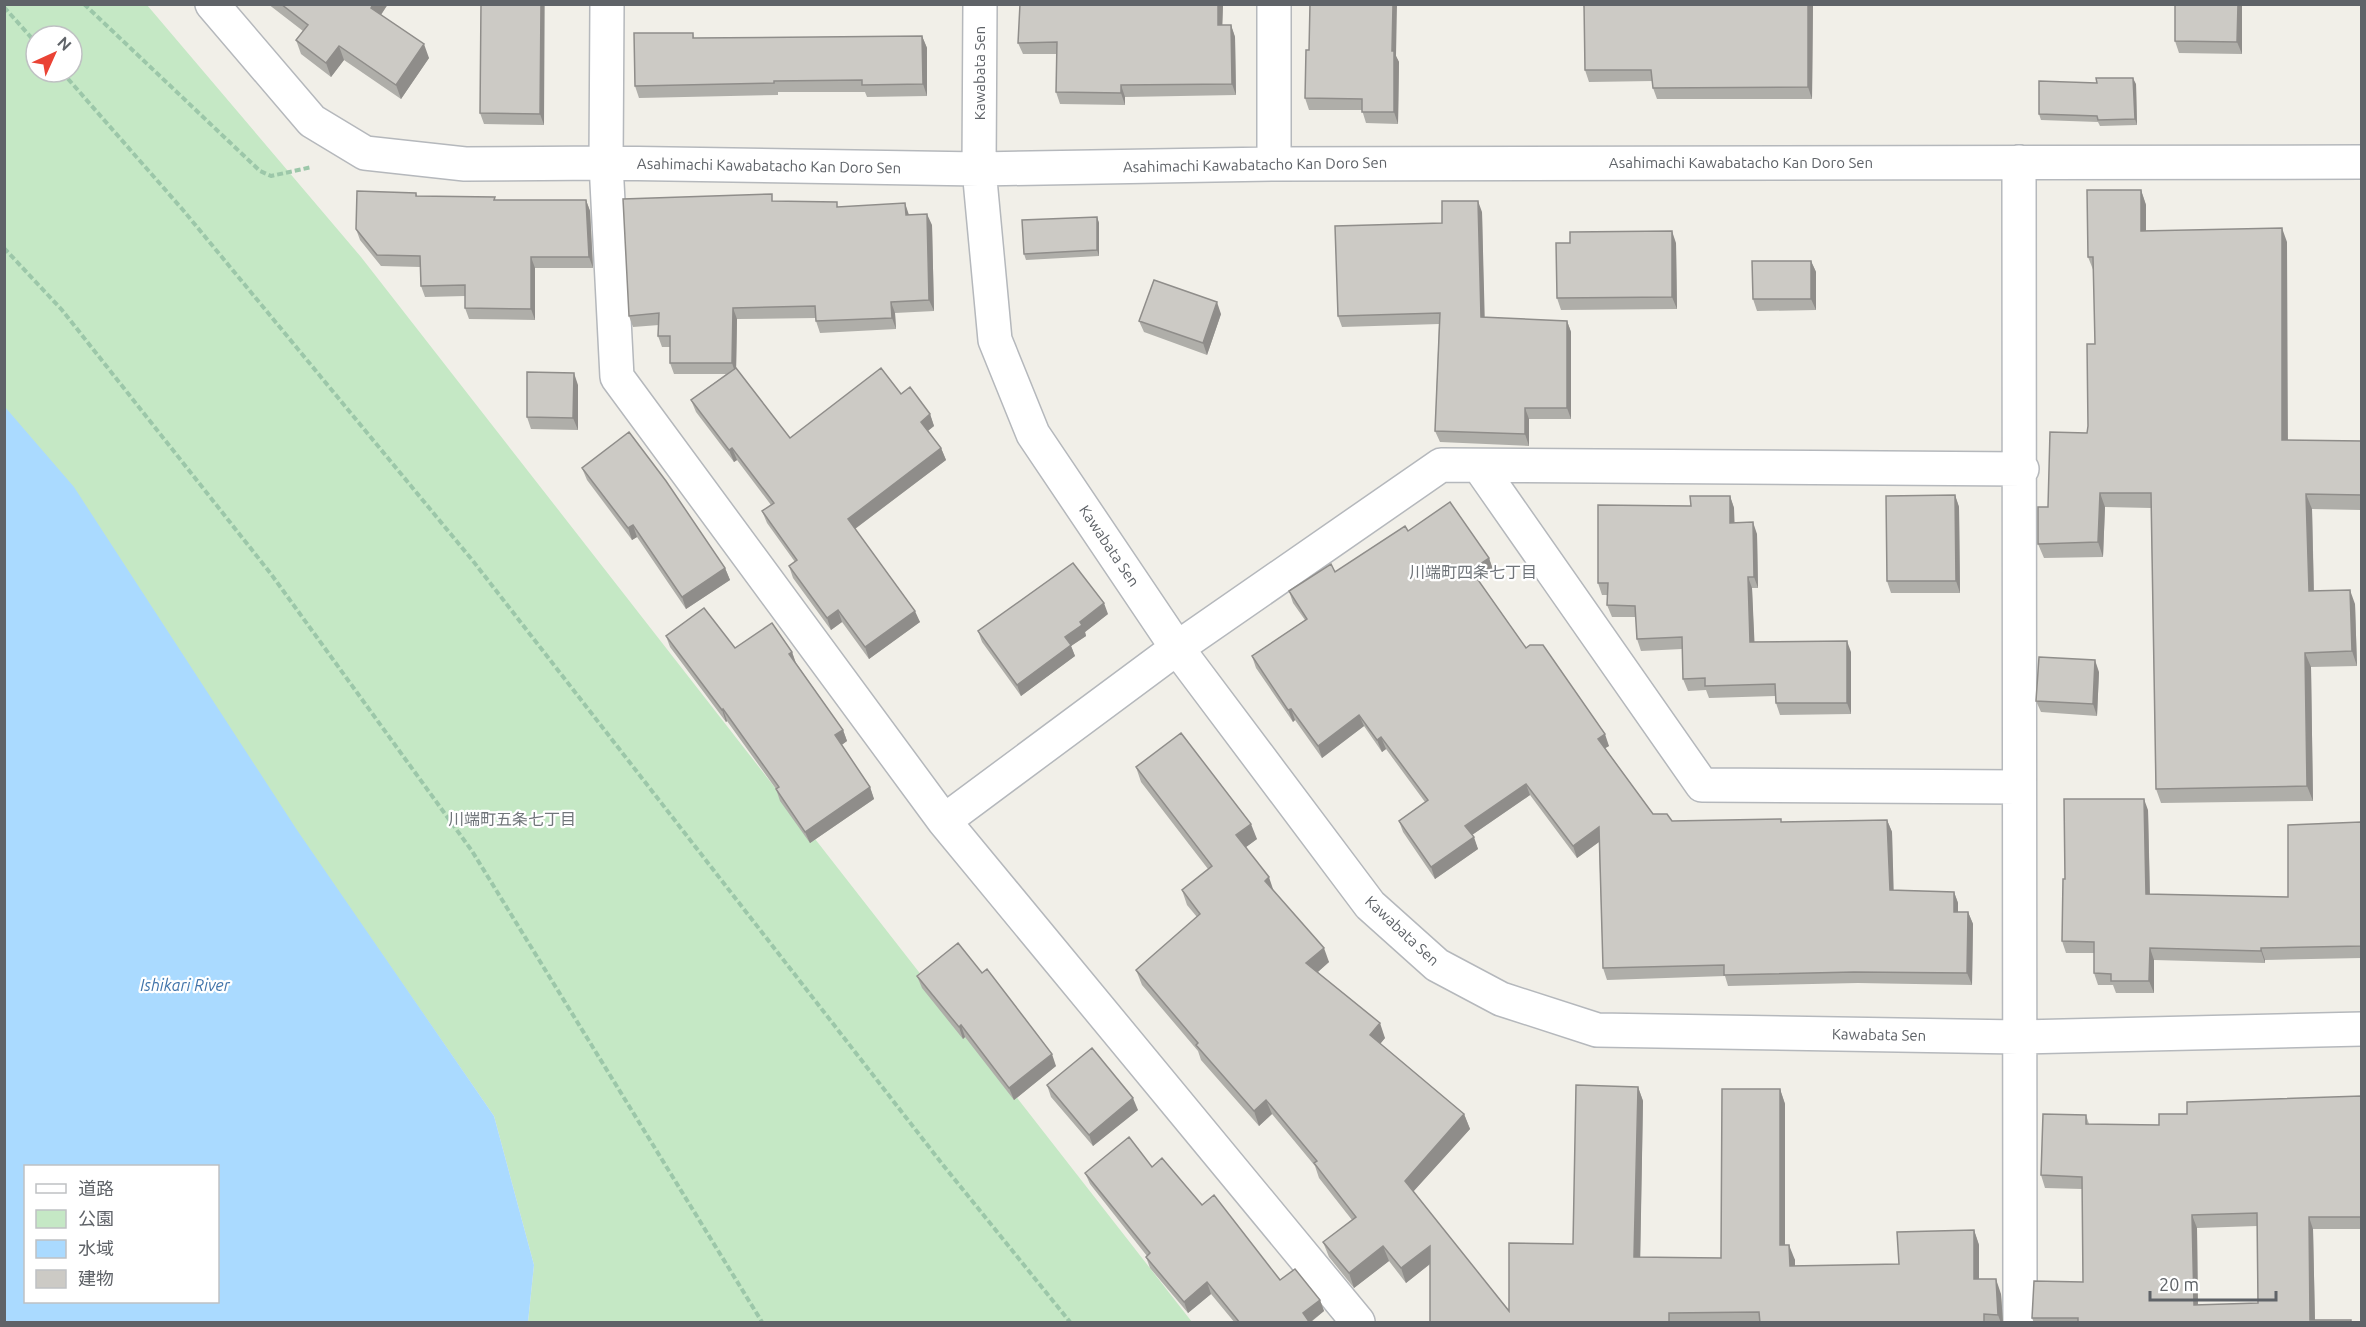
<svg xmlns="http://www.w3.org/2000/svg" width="2366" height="1327" viewBox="0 0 2366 1327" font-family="Ubuntu,'Noto Sans JP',sans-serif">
<rect width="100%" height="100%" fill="#f1efe8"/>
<path fill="#c5e8c5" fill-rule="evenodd" d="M4,5h143l214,252 831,1065h-664l6,-57 -40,-149 -489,-706zM36,36h36v36h-36z"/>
<path fill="#aadaff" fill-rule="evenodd" d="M5,407l69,80 223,343 197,286 40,149 -6,57h-523zM26,1166h192v136h-192z"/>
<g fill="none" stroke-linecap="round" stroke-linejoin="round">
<defs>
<path id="minor" d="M212,4l100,117 53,32 100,11 141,-1 373,6 295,-5 1088,-2
M607,4l-1,159 11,214 327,444 414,501
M980,4l-1,165 16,171 38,94 144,214 193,257 67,60 64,34 96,31 421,7 344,-8
M1274,4v160
M2019,162c3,387 -2,774 1,1160
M1479,466l223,319 316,2
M944,821l233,-173 264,-183 581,4"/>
</defs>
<use href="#minor" stroke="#b5b8bc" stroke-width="36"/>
<path stroke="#9cc7a9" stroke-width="4" stroke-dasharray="6 3" stroke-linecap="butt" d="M84,4l176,167 11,5 41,-9
M4,7l32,36
M62,72l121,138 290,351 470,604 127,157
M4,248l58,62 209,264 201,277 290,471"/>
<use href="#minor" stroke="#fff" stroke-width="33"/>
</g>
<path fill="#afaea9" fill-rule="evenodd" d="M268,4h120l-7,11 48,43 -28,41 -57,-39 -13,17 -30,-23 -5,-14 7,-9z
M481,4h97l-33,1 -1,120 -60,-1 -4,-11z
M1223,4l-1,21h9l4,12 1,58 -111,2v8l-65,-1 -4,-12 1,-38h-34l-5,-11z
M1583,4h230l-1,95h-155l-4,-11v-7l-64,1 -4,-12 -1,-62z
M2175,4h67v50l-63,-1 -4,-12z
M693,33l1,5 228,-2 5,12v48l-60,1 -2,-5h-87v3l-139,3 -4,-12z
M1309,50l87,6 3,6 -1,62 -32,-1 -4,-13h-53l-4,-12z
M2136,84l1,41 -37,1 -2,-4 -57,-2 -2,-6z
M2141,190l5,15v26l141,11v198l74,1v69l-49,-1 2,82 41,13 2,62 -46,1 2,134 -152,2 -5,-14 -5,-281 -46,-1 -2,50 -59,1 -6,-14 10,-37 39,-74 1,-7 7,-82 -1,-72 -6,-15z
M416,193l1,3 79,4h90l4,11 3,57h-58v52l-66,-1 -4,-11v-12l-40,1 -4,-11 -1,-19 -39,-1 -21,-26 -4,-11z
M775,201l64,6 70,8 23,10 2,86 -39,2 1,16 -76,4 -4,-12v-3l-79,1 -1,49 54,70 111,-44 29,20 4,12 -6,5 13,17 5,12 -91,69 65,93 -51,37 -27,-37 -11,8 -38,-52 -4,-12 6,-4 -28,-39 -5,-12 9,-6 -34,-45 -3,2 -38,-50 -5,-12 35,-26h-52l-4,-11v-16h-8l-4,-11 1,-11 -26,2 -4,-11z
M1482,212l2,105 83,4 4,11v87h-42v27l-89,-4 -5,-11 4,-107 -97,3 -4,-11 104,-93z
M1097,217l2,6v33l-73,4 -2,-6z
M1676,243l1,66 -116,1 -4,-12z
M1811,261l5,11v38l-59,1 -4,-12z
M1221,314l-14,41 -63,-23 -5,-11z
M578,385v45l-47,-1 -4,-12z
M582,468l143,100 5,12 -44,29 -49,-72 -5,3 -45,-60z
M1955,495l4,12 1,86h-69l-4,-12z
M1730,496l4,12v15l23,11 1,54h-6l2,54 97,10v62l-71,1 -4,-12 -1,-7 -66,2 -3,-8 -18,1 -5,-12 -1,-30 -41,2 -4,-12 -1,-22h-24l-5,-12 1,-10h-6l-4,-12 93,-77z
M1408,531l81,27 4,12 -15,10 48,68 83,98 -4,2 48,66 19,7 110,1 105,-2 5,12 1,58 61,2 4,11v9h10l5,12 -1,61 -114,-2 -130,3 -3,-10 -118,4 -4,-12 -4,-126 -22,16 -47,-63 -58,40 6,14 -43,30 -32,-47 -4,-11 26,-19 -39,-53 -4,3 -18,-26 -42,32 -27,-38 -2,2 -37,-54 -4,-12 53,-36 -12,-17 -4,-12 46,-19z
M1108,614l-23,18 1,4 -15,10 4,10 -54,40 -39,-54 -4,-11z
M666,636l69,12 57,4 4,11 47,67 4,11 -6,4 29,42 4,12 -64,44 -30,-42 -4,-12 -49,-68 -1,1 -56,-75z
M2099,672l-2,44 -56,-4 -5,-11z
M1136,767l121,72 -11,8 28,44 55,71 -11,10 67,66 -5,6 84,70 6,15 -57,63 96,119 64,-67 65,-157 5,14 -3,156 81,1 59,-169 5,15v141l10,15v6l104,-2 75,-34 5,15v34l22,15 2,29h-573v-59l-24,19 -17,-22 -35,27 -25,-31 -6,-15 29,-22 -33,-42 -4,-12 -43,-52 -13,12 -58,-66 -3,-9 -56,-66 -6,-15 61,-53 -10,-12 -5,-15 26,-21 -67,-87z
M2148,810l2,84 138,3 73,-75v136l-96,2v3l-111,-3v33h-38l-3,-8h-15l-4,-12v-20h-28l-4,-12 3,-62z
M917,976l139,90 -42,34 -49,-63 -2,2 -41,-51z
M1047,1085l91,25 -45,36 -42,-49z
M2361,1096v133h-48l2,91 37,3h-318l-2,-5 51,-36 -1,-93 -37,-1 -4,-13 45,-60 3,9 70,1 28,-11zM2257,1226l1,77 -60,2 -1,-77z
M1152,1167l50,38 78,75 40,20 4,11 -14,12h-75l-24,-29 -23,19 -38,-45 -4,-11 1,-1 -57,-72 -5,-11z"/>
<path fill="#8f8d8a" d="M373,4h15l-12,18 -5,-14z
M541,4h3v121l-4,-11z
M1218,4h5l-1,33 -4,-12z
M1393,4h4l-1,52 3,6 -1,62 -4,-12 -2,-61z
M1808,4h5l-1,95 -4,-12z
M2238,4h4v50l-5,-12z
M1231,25l4,12 1,58 -4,-11z
M922,36l5,12v48l-4,-12z
M424,44l5,14 -28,41 -5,-14z
M339,46l5,14 -13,17 -5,-14z
M2133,78l3,6 1,41 -2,-6z
M1121,85l4,12v8l-4,-12z
M2141,190l5,15v40l-5,-14z
M586,200l4,11 3,57 -4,-11z
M1478,201l4,11 3,116 -4,-11z
M905,203l4,12h-3z
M927,214l5,11 2,86 -5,-11z
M1097,217l2,6v33l-2,-6z
M2282,228l5,14 1,212 -6,-14z
M1672,231l4,12 1,66 -5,-12z
M531,257l4,11v52l-4,-11z
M1811,261l5,11v38l-5,-11z
M891,302l4,11 1,16 -4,-11z
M1217,302l4,12 -14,41 -4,-12z
M733,308l4,11 -1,56 -4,-12z
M1567,321l4,11v87l-4,-11z
M574,373l4,12v45l-5,-12z
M1525,408l4,11v27l-4,-12z
M930,414l4,12 -9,7 -4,-11z
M732,448l5,12 -3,2 -5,-12z
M941,448l5,12 -94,71 -4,-12z
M2100,493l5,14 -2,50 -5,-15z
M2306,494l6,15 2,97 -5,-15z
M1955,495l4,12 1,86 -4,-12z
M1730,496l4,12 1,26 -5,-11z
M1753,522l4,12 1,54 -4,-11z
M633,525l4,12 -5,3 -4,-12z
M1489,558l4,12 -17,12 -5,-12z
M725,568l5,12 -44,29 -4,-12z
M1748,577l4,11 3,65 -5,-11z
M2350,590l5,14 2,62 -5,-15z
M1104,603l4,11 -23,18 1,4 -15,10 4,10 -54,40 -4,-11 63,-63z
M838,610l4,12 -11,8 -4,-12z
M915,611l5,11 -51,37 -4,-12z
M1847,641l4,11v62l-4,-11z
M792,652l4,12 -7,-10z
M2305,653l6,14 2,134 -6,-15z
M2095,660l4,12 -2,44 -4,-12z
M723,709l4,12 -1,1 -4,-12z
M1291,709l4,11 -2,2 -5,-12z
M1359,715l5,11 -42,32 -4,-12z
M843,730l4,11 -8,6 -4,-12z
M1605,734l4,12 -7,4 -4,-11z
M1381,737l5,12 -4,3 -5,-12z
M1526,784l4,11 -61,42 -4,-11z
M870,787l4,12 -64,44 -5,-11z
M2144,799l4,11 2,95 -4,-11z
M1887,820l5,12 2,69 -4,-11z
M1251,824l6,15 -15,11 -6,-15z
M1599,827l4,12 -26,19 -4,-12z
M1474,837l4,12 -43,30 -4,-12z
M1269,877l5,15 -9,-11z
M1954,892l4,11v21l-4,-12z
M1968,912l5,12 -1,61 -5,-12z
M1324,948l5,14 -17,15 -6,-14z
M2150,948l4,12v33l-5,-12z
M2261,948l4,12v3l-4,-12z
M1380,1023l5,15 -10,12 -5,-15z
M961,1025l4,12 -2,2 -4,-12z
M1052,1054l4,12 -42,34 -5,-12z
M1638,1087l5,14 -3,170 -6,-14z
M1780,1089l5,15v156l-5,-15z
M1133,1098l5,12 -45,36 -4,-11z
M1266,1100l6,14 -13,12 -5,-15z
M1464,1114l6,15 -60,66 -5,-14z
M2192,1215l5,13 1,89 -4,-12z
M2309,1217l4,12 2,94 -5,-3z
M1974,1230l5,15v49l-5,-15z
M1789,1245l6,15v21l-5,-15z
M1383,1246l6,15 -35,27 -5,-15z
M1430,1246l5,14 -29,23 -5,-15z
M1996,1279l5,15 2,29h-2l-3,-8z
M1207,1282l4,12 -23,19 -4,-11z
M1320,1300l4,11 -15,12 -6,-10z"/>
<path fill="#cccac5" stroke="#8f8d8a" stroke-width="1.5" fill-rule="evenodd" d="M281,4h92l-2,4 53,36 -28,41 -57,-39 -13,17 -30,-23 12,-15z
M481,4h60l-1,110 -60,-1z
M1020,4h198v21h13l1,59 -111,1v8l-65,-1 1,-50 -39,1z
M1310,4h83l-1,47h2v61h-32v-13l-57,-1 1,-48h3z
M1584,4h224v83l-155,1 -2,-18h-66z
M2175,4h63l-1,38 -62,-1z
M634,33h59v5l229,-2 1,48 -61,1v-5l-88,1v2l-139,3z
M2096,78h37l2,41 -37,1 -1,-4 -58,-2v-33l58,2z
M2087,190h54v41l141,-3v212l79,1v54l-55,-1 3,97 41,-1 2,61 -47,2 2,133 -151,3 -5,-296h-51l-2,49 -60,2v-37h10l2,-75 37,1 1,-7 -1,-82h8l-2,-87h-5z
M357,191l59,2v3l79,1 -1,3h92l3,57h-58v52l-66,-1v-23l-44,1 -1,-30 -43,-1 -21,-26z
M772,194v7l65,1v5l68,-4 1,12 21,-1 2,86 -38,2 1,16 -76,3 -1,-15 -82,2 -1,55h-62v-27h-12l1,-23 -30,3 -6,-117z
M1442,201h36l3,116 86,4v87h-42v26l-90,-3 5,-118 -102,3 -3,-90 107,-3z
M1097,217v33l-73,4 -2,-34z
M1672,231v66l-115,1 -1,-55h14v-11z
M1752,261h59v38h-58z
M1154,280l63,22 -14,41 -64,-22z
M736,368l54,70 91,-70 20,26 9,-7 20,27 -9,8 20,26 -93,71 67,92 -50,36 -27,-37 -11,8 -38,-52 8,-6 -35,-49 12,-8 -42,-55 -3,2 -38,-50z
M527,372l47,1 -1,45 -46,-1z
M629,432l37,49 59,87 -43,29 -49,-72 -5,3 -46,-60z
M1955,495l1,86h-69l-1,-85z
M1690,496h40v27l23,-1 1,55h-6l2,65 97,-1v62h-71l-1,-19 -70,2v-8l-22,1 -1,-42 -45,2 -2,-33 -28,-1 1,-22h-10v-78l93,1z
M1450,502l39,56 -18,12 55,78 4,-3h13l62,89 -7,5 55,75h14l5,7 109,-2v3l106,-2 3,70 64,2v20h14l-1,61 -113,-1 -130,3v-10l-121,3 -4,-141 -26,19 -47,-62 -61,42 9,11 -43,30 -32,-46 29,-21 -47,-63 -4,3 -18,-25 -41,31 -27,-37 -3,1 -36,-54 55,-37 -18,-28 42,-27 4,8 70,-46 3,5z
M1073,563l31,40 -24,19 2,3 -17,12 6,8 -54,40 -39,-54z
M704,608l31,40 37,-25 20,29 -3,2 54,76 -8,5 35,52 -65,45 -29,-43 3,-2 -56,-78 -1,1 -56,-74z
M2039,657l56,3 -2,44 -57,-3z
M1181,733l70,91 -15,11 33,42 -4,4 59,67 -18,15 74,60 -10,12 94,79 -59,67 104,130v-68l64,1 3,-159 62,2 -4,170 87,1 1,-169h58v156h9l1,21 109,-2 -2,-32 77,-2v49h22l2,36 -14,-1v9h-224l-1,-11 -90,1v10h-239v-77l-29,22 -18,-22 -34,27 -26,-31 33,-25 -42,-54 3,-2 -51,-61 -12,11 -58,-66 2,-2 -62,-73 64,-56 -18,-24 30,-24 -76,-99z
M2064,799h80l2,95 142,3v-72l73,-3v124l-100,2v3l-111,-3 -1,33h-38v-7l-17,-1v-31l-32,-1 1,-62h2z
M958,943l24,30 5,-4 65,85 -43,34 -48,-63 -2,2 -42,-51z
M1092,1048l41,50 -44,37 -42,-50z
M2361,1096v121h-52l1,103h41v3h-273v-5h-46l2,-37 49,1 -1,-105 -41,-2 2,-61 43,1v9l73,1v-11h28v-12zM2257,1213l1,90 -64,2 -2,-90z
M1129,1137l23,30 10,-9 40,47 12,-10 66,85 15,-11 25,31 -17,13 7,10h-70l-33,-41 -23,20 -38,-45 4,-4 -65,-80z"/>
<g text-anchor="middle" stroke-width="4.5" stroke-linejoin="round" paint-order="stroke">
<g font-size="15" fill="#5f6368" stroke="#fff">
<text transform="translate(980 73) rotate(-90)" y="5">Kawabata Sen</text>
<text x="1741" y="168">Asahimachi Kawabatacho Kan Doro Sen</text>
<text transform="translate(1255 165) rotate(-1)" y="5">Asahimachi Kawabatacho Kan Doro Sen</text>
<text transform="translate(769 166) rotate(1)" y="5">Asahimachi Kawabatacho Kan Doro Sen</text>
<text transform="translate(1109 546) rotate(56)" y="5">Kawabata Sen</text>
<text transform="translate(1402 931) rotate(43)" y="5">Kawabata Sen</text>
<text transform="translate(1879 1035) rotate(1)" y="5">Kawabata Sen</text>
</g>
<g font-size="16" fill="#70757a" stroke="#fff">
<text x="1473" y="578">川端町四条七丁目</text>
<text x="512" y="825">川端町五条七丁目</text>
</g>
<g font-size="16" font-style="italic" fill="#4174aa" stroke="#fff">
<text x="185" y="991">Ishikari River</text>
</g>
</g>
<rect width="2366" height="1327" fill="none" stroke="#5f6368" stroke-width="12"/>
<rect x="24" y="1165" width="195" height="138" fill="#ffffff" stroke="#bfc1c3" stroke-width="1.5"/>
<rect x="36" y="1184" width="30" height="9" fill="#ffffff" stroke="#bfc1c3" stroke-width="1.5"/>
<text x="78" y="1195" font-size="18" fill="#5f6368">道路</text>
<rect x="36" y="1210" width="30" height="18" fill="#c5e8c5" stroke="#bfc1c3" stroke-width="1.5"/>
<text x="78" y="1225" font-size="18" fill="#5f6368">公園</text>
<rect x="36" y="1240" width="30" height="18" fill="#aadaff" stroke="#bfc1c3" stroke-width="1.5"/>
<text x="78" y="1255" font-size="18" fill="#5f6368">水域</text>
<rect x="36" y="1270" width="30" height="18" fill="#cccac5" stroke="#bfc1c3" stroke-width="1.5"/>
<text x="78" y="1285" font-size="18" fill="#5f6368">建物</text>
<g transform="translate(54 54) rotate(45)"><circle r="28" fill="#ffffff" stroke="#bfc1c3" stroke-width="1.5"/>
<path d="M0-4.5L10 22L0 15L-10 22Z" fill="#ea4335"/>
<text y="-9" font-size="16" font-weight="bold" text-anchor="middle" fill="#5f6368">N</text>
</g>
<path d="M2150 1291v9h126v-9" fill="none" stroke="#5f6368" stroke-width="3"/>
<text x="2159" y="1291" font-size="18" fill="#5f6368" stroke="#ffffff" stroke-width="4.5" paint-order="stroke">20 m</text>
</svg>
